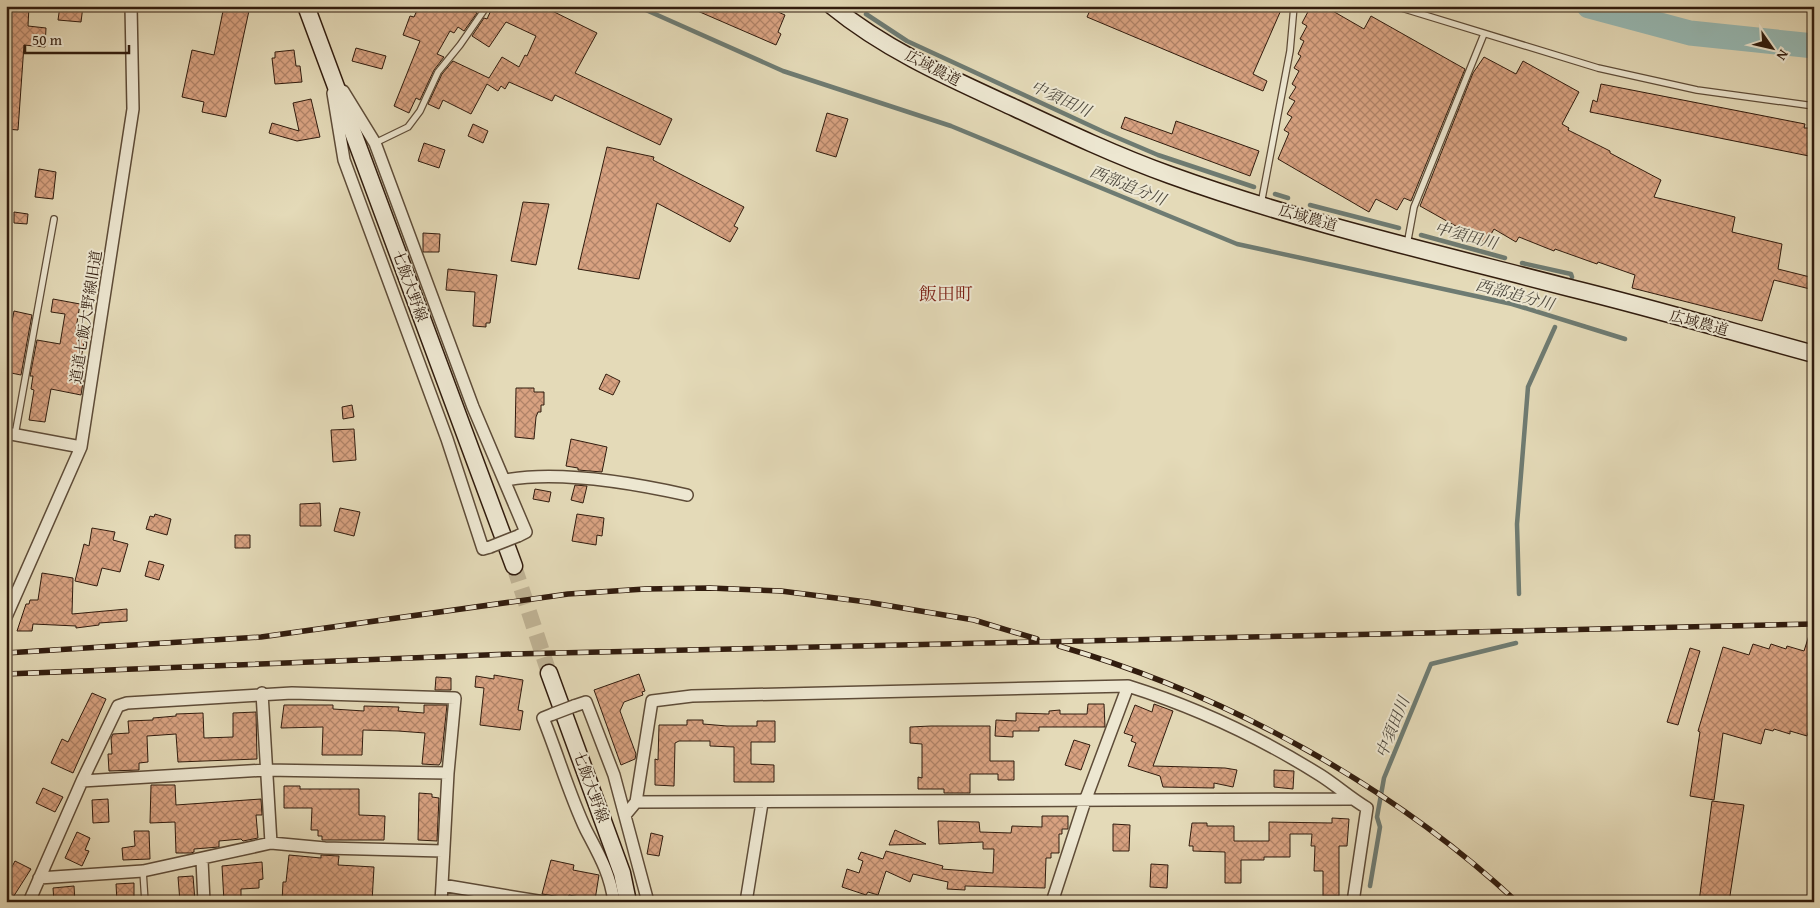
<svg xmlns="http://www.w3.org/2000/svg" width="1820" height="908" viewBox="0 0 1820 908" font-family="'Gentium Book Plus','Noto Serif JP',serif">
<defs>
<pattern id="building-cross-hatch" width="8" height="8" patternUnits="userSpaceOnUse" patternTransform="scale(1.25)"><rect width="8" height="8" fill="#d8a281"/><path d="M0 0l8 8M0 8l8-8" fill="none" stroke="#b08368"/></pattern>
</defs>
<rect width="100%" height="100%" fill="#e4dab8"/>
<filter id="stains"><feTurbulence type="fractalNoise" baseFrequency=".004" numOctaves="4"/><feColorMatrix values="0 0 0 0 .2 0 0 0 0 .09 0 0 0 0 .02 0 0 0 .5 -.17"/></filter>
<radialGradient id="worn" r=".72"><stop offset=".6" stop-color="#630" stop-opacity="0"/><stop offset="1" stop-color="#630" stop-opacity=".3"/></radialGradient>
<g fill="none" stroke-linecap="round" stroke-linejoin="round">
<path stroke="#6e7b72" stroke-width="4.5" d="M637,6l146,65 168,55 286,118 275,60 113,35
M866,14l41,27 197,91 54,23 96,32
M1275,194l13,4
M1310,205l89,23
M1421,235l84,23
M1522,263l49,11 1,3
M1519,594l-2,-70 11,-137 27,-60
M1370,886l10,-59 -3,-10 7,-39 47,-114 85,-21"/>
<path stroke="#97bab5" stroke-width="25" d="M1589,6l101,27 124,13"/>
</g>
<path fill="url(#building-cross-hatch)" stroke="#311c0e" d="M6,6h23l-1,20 18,2 -1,19 -21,-2 -6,85 -12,-1z
M60,6h23l-2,16 -23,-2z
M224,6h26l-24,111 -24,-5 2,-10 -22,-5 10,-47 22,5z
M419,6h48l10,7 -13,18 -6,-4 -4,6 -4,-2 -13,23 7,3 -10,13 -14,30 -4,-2 -7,15 -15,-7 26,-65 -17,-6 7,-19 4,1z
M493,6h49l55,27 -22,40 97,46 -12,26 -105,-50 -3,6 -43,-19 -4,7 -4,-3 -3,5 -11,-7 -16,30 -28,-14 -4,9 -11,-5 14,-30 11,-13 36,17 13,-21 17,10 6,-12 2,1 9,-20 -30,-14 -17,25 -17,-11 12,-18 3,1z
M686,6h78l21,9 -7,17 3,2 -5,11z
M1092,6h181l8,4 -28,64 14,7 -4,10 -176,-74z
M1311,6h13l40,23 7,-13 94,53 -54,132 -7,-3 -7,12 -21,-11 -7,13 -91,-53 11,-26 -5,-3 8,-13 -5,-3 8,-13 -6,-3 7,-11 -4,-3 7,-13 -5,-3 7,-12 -3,-2 6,-13 -4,-2 7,-13 -5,-3z
M356,48l30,8 -4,13 -30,-8z
M294,50l2,16h4l2,16 -27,2 -3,-26h3v-6z
M1484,57l32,17 7,-13 56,31 -17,32 7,4 -1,2 42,21v2l51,27 -7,17 81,20 -3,15 50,12 -4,25 36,9v12l-40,-10 -12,41 -130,-33 3,-13 -37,-13 -1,2 -42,-15 -1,2 -35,-14 -3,5 -22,-13 -8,14 -66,-37 53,-133z
M1601,84l204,40 -1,4h10v29l-224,-45 3,-12 4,2z
M311,99l9,38 -23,4 -28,-8 3,-10 27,8 -6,-28z
M827,113l21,6 -12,38 -20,-6z
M1125,117l47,17 4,-13 83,30 -9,25 -129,-48z
M473,124l15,7 -5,12 -15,-7z
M424,143l21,7 -6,18 -21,-7z
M607,147l47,10 -1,3 91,47 -10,19 4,2 -8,14 -73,-39 -18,76 -61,-10z
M39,169l17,3 -3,27 -18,-2z
M523,202l26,2 -13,61 -25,-4z
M14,212l14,2 -1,10 -13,-1z
M423,233l17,1 -1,18h-16z
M448,269l49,6 -7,48h-4v4l-13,-1 2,-34 -29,-2z
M53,299l27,5 -5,31 10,2 -7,38 6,1 -3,19 -30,-6 -6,33 -16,-2 5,-30 -3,-1 2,-13h-3l7,-36 23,4 5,-30 -14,-2z
M14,311l18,4 -11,60 -15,-3v-20z
M606,374l14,7 -7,14 -14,-6z
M516,388h18v4h10v13h-3v7h-3l-2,5 -2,22 -19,-2z
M352,405l2,12 -11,2 -1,-12z
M354,429l2,31 -23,2 -2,-32z
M571,439l36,8 -5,25 -24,-2v-2l-12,-2z
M575,485l12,1 -4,17 -12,-3z
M535,489l16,3 -2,10 -16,-3z
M320,503l1,23h-21v-22z
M340,508l20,4 -6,24 -20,-5z
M155,514l16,5 -4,16 -21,-6 4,-13 4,1z
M577,514l27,4 -2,18 -5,-1 -1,10 -24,-4z
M92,528l23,4 -2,8 15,4 -8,28 -18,-4 -5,18 -22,-5 9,-37 5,2z
M235,535h15v13h-15z
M149,561l15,4 -5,15 -14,-4z
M42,573l31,5 -1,36 55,-5v12l-28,2v2l-23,3v-2l-43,-2 -1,7h-15l9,-27h3l1,-4h8z
M1811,629l3,1v85l-7,21 -17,-5v3l-16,-5 -1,2 -8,-2 -4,15 -38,-11 -9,67 -24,-4 10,-64 -2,-1 25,-84 26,8 4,-11 16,5 2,-5 15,5 1,-3 17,5z
M1690,648l10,3 -22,74 -11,-3z
M639,674l6,17 -3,1 1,3 -19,7 -4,9 16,43 -1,5 -14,6 -27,-75z
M494,675l29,5 -5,30 5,1 -3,19 -40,-5 4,-37 -9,-1 1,-11 18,3z
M436,677l15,1v12h-16z
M92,693l14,6 -33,74 -22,-10 11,-24 6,3z
M1088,704h16l1,23h-66v4h-26v6l-18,-1 1,-16 20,1v-8l33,1v-3l11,-1v4h27z
M1154,704l19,7 -20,55 72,2 12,2 -4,17 -19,-4v5l-51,-1 -3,-11 -32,-10 8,-23 -5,-2 2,-5 -9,-3 11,-28 17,7z
M284,705h49v4l31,2v-5l35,1 -1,4 26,2v-8h23l-6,57 -2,3 -17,-1 3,-31 -27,-2 -35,-1 -1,25h-40l1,-28 -42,1z
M256,712l1,47 -79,3 -2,-28 -29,2 1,26 -9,1v7l-30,1 -1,-17h4l-1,-16 2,-4 16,-1 -1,-12 25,-1v-2l23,-2v-2l27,-1 1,25 29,-1v-24z
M687,720h16v4l24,2h30v-5h18v21h-24v22l23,1v17h-40v-35l-24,-1v-5h-31l-4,2 -1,43 -19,-1v-26l3,1 1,-35h28z
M931,726h59v35h24v19h-16v-6h-28v19h-26v-4h-26v-12l4,1v-34l-12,-1v-16z
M1074,740l16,5 -9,25 -16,-5z
M1274,770l20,1 -1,18 -19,-2z
M151,785h24l1,20 85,-6 1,16h-6l2,23 -15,3 -2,-2 -22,2v6l-25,2v3l-3,1h-15l-1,-31 -25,1z
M284,786h16v3h59v26l26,1 -1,24h-62v-4h-4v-6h-7l1,-22h-28z
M43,788l20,9 -8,15 -19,-9z
M419,793l13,1v3l7,1 -2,43 -19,-1z
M108,799l1,23 -16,1 -1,-23z
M1712,801l32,4 -15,97h-30z
M1042,816h26v13h-6v5h-3v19h-8v5h-5l-1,30 -80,-2v4l-18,-1 1,-7 -35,-8 -3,8 -24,-11 -8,24 -10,-3 -2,3 -24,-8 5,-18 12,4 4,-12 -5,-2 3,-7 22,7 3,-8 57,15 -1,3 51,4 1,-24h-11v-7l-44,2 -1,-23 41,1 1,10 31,1 1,-7 30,1z
M1332,818l17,1 -2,27h-8v50h-16v-25h-9l1,-25h-4l1,-12h-22v23h-26v3h-23v23h-16v-31l-32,-1v-5h-4l3,-23h15v3h27v15h35v-19l63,1z
M1113,824l17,1 -1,26h-16z
M895,830l31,14 -37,1z
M134,831h15l1,28 -27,1 -1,-12 13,-2z
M77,832l13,6 -5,12 4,1 -7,15 -17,-8z
M651,833l12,3 -4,20 -12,-2z
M289,855l32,3v-3l18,1 -1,9 36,2 -2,35h-90l1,-20h3z
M551,860l23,5 -1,5 26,5 -4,25 -26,-5 -1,3 -26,-4z
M15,861l16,8 -21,33h-4v-24z
M262,862l1,17 -4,1v8l-18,1v13h-17l-2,-36z
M1151,864l17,1 -1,23 -17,-1z
M193,876l2,25 -15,1 -2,-25z
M134,883v19h-17l-1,-18z
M74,886l1,16h-21l-1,-14z"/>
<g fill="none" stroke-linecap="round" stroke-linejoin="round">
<path stroke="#c0b496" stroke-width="16" stroke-dasharray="16 8" stroke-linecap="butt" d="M514,566l35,107"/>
<defs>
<path id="lane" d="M1395,6l203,62 99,22 117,16
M375,143l33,-16 12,-16 18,-39 22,-27 27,-39
M1261,204l29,-153 4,-45
M1407,245l7,-38 70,-173
M15,435l39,-216
M143,871l2,31"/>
<path id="street" d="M343,91l32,52 98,264 53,125 -8,4
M333,93l11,67 103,279 36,110 7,-2
M6,433l75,14
M506,480c54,-10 127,3 181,15
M6,617l75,-170 52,-338 -2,-103
M262,693l9,150
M574,706l12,-4 28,73 34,127
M553,714l-10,4c15,37 26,76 43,112 13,25 24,43 28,72
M82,781l36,-75 9,-3 165,-10 163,5 -7,75
M636,802l715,-3
M626,814l10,-12 16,-101 40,-5 436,-10c67,21 133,52 192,89 16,10 30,23 47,33l-14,94
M202,860l2,42
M39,878l104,-7 128,-28 54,5 118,3
M29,902l53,-121 183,-11 183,3 -6,112 102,17
M441,902l1,-17
M746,902l16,-99
M1052,902l33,-101 43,-115"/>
<path id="secondary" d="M306,6l208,560
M832,6c55,45 120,73 183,102 51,24 102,48 155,67 130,47 266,78 400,113 82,20 163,44 244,66
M549,673l73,200 6,29"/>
</defs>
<use href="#lane" stroke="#5e4c38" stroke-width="8"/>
<use href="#street" stroke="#5e4c38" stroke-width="14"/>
<use href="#secondary" stroke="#311c0e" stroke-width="19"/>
<use href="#lane" stroke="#ede7d1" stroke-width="5.5"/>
<use href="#street" stroke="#ede7d1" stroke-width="11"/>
<use href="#secondary" stroke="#ede7d1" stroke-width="16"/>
<defs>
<path id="rail" d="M1059,646c166,48 331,138 458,256
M6,653l255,-16 307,-43 77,-5 65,-1 71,3 86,11 107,18 63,19
M6,674l507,-20 1301,-30"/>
</defs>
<use href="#rail" stroke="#311c0e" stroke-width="5.5"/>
<use href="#rail" stroke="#ede7d1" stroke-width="4" stroke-dasharray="11" stroke-linecap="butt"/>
<defs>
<path id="street-bridge" d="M490,547l28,-11
M553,714l21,-8"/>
</defs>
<use href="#street-bridge" stroke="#5e4c38" stroke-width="14" stroke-linecap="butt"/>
<use href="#street-bridge" stroke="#ede7d1" stroke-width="11"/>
</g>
<g text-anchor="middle" stroke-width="4" stroke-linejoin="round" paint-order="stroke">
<g font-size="15" fill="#311c0e" stroke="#ede7d1">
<text transform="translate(933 68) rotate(27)" y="5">広域農道</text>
<text transform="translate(1308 218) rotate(16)" y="5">広域農道</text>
<text transform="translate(410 286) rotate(70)" y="5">七飯大野線</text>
<text transform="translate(86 317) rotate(-81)" y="5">道道七飯大野線旧道</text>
<text transform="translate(1699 323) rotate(15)" y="5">広域農道</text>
<text transform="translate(591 787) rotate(70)" y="5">七飯大野線</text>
</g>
<g font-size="16" font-style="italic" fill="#504b40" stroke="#ede7d1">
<text transform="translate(1061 98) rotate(25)" y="6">中須田川</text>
<text transform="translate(1128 185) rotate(22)" y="6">西部追分川</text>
<text transform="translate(1466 235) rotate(15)" y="6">中須田川</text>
<text transform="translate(1515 294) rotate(15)" y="6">西部追分川</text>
<text transform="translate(1392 727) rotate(-68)" y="6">中須田川</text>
</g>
<g font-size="18" fill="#7a1f14" stroke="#ede7d1">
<text x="946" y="300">飯田町</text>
</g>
</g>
<rect width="1820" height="908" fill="none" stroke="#e4dab8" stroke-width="25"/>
<rect x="8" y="8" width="1805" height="893" fill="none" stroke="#311c0e" stroke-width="2.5"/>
<rect x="12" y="12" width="1795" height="883" fill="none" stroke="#311c0e"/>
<g transform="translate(1772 48) rotate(124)" stroke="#ede7d1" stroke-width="4" paint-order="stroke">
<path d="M0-4L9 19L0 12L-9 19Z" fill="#311c0e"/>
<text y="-8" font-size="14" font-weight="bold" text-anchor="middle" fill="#311c0e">N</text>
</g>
<path d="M25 45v8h104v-8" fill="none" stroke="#311c0e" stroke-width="2.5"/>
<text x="32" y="45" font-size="15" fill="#311c0e" stroke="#ede7d1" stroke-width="4" paint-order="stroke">50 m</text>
<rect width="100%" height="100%" filter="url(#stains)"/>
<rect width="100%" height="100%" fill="url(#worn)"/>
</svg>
